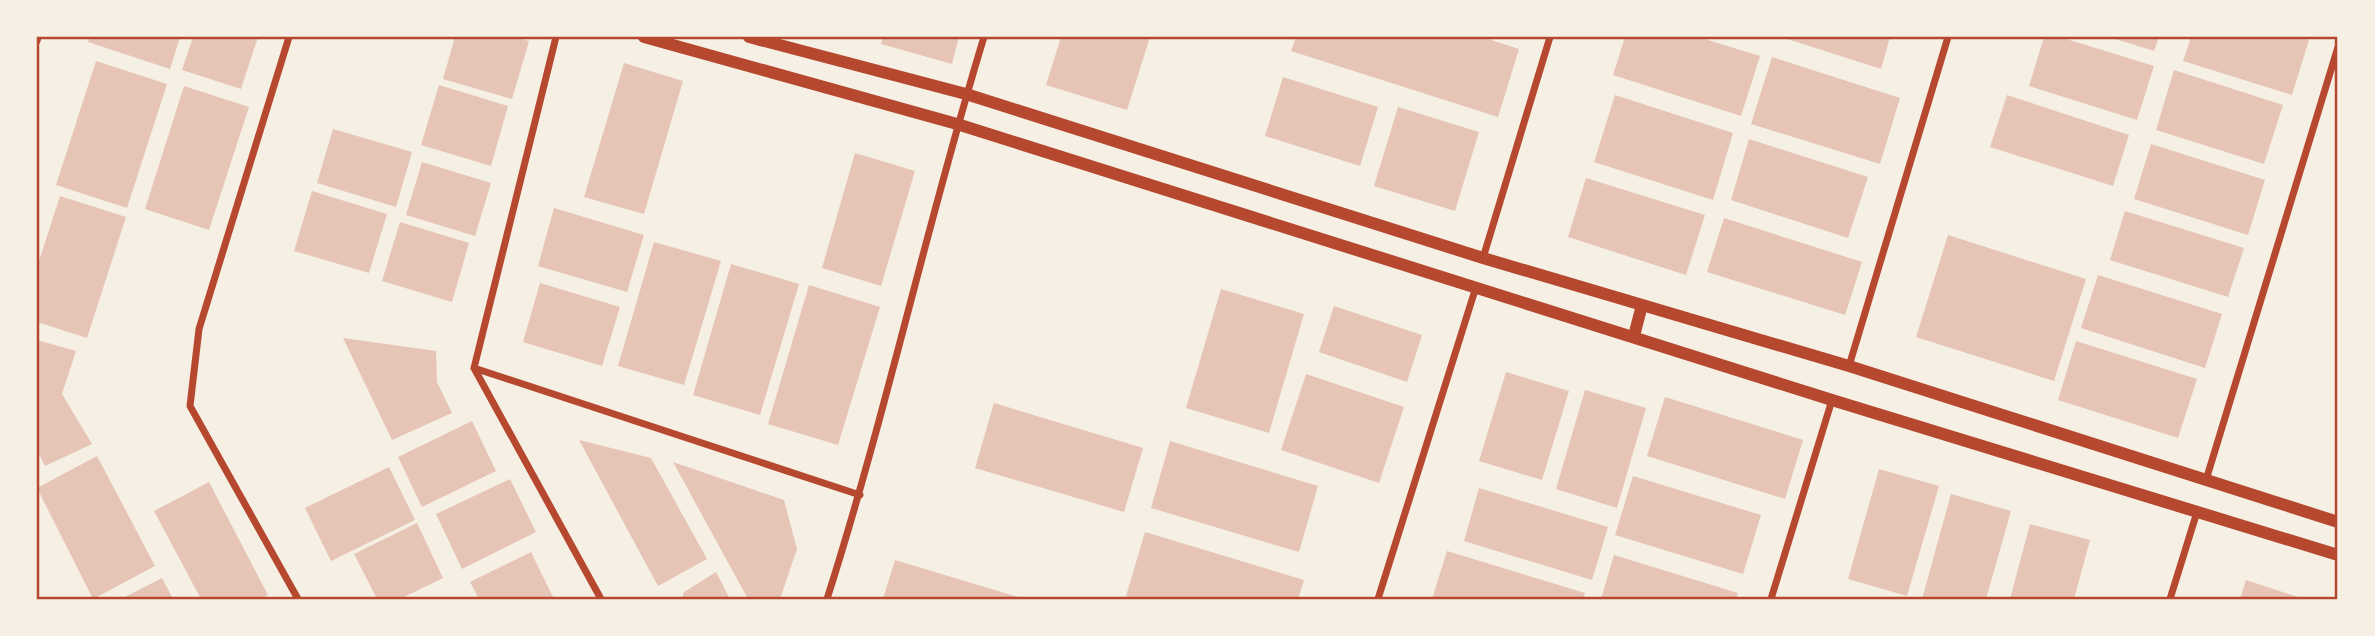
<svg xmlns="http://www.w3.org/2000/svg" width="2375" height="636" viewBox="0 0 2375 636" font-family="'Nunito Sans',sans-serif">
<rect width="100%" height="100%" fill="#f6efe4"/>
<path fill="#e6c5b7" d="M90,37h90l-10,32 -82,-27z
M193,37h65l-17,52 -59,-19z
M455,37h59l15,4 -17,58 -69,-20z
M883,37h76l-7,27 -71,-20z
M1061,37h89l-23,73 -81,-25z
M1296,37h186l37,12 -21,68 -207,-66z
M1625,37h73l62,19 -19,60 -128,-41z
M1781,37h109l-9,32z
M2044,37h16l94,29 -17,54 -108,-34z
M2109,37h50l-5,14z
M2191,37h107l11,3 -17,55 -109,-34z
M1772,57l128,41 -20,66 -129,-40z
M96,61l71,23 -40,124 -71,-23z
M624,63l59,18 -39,133 -60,-17z
M2174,70l109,35 -19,59 -108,-34z
M1283,77l95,30 -18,59 -95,-30z
M439,85l69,21 -17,60 -70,-21z
M184,86l65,21 -40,123 -64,-21z
M1615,95l118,38 -20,67 -119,-38z
M2007,95l122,40 -16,51 -123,-39z
M1398,107l81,25 -24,79 -81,-25z
M333,129l79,23 -16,55 -79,-24z
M1749,139l119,38 -20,61 -117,-38z
M2151,144l114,36 -17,55 -114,-36z
M855,153l60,18 -34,115 -59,-18z
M422,162l69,21 -16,53 -69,-21z
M1586,178l119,37 -19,60 -118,-38z
M312,191l75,23 -18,59 -75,-22z
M60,196l66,21 -39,121 -50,-16v-55z
M554,208l90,27 -17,57 -89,-26z
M2125,211l119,37 -16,49 -118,-37z
M1724,218l138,44 -17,53 -138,-43z
M400,222l69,21 -17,59 -70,-21z
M1948,235l138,44 -32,102 -138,-44z
M654,242l67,19 -37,124 -66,-19z
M731,264l68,20 -39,131 -67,-20z
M2098,275l124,39 -17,54 -124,-40z
M540,283l80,24 -18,59 -79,-24z
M809,285l71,22 -42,138 -70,-21z
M1221,289l83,25 -35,119 -83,-25z
M1334,306l88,29 -15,47 -88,-30z
M343,338l93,13 1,31 15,31 -60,27z
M37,340l39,11 -14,43 30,50 -47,22 -8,-16z
M2076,341l121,38 -19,59 -120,-38z
M1506,372l63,19 -27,89 -63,-19z
M1306,374l98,33 -25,76 -98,-33z
M1585,390l61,18 -29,100 -61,-19z
M1665,397l138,43 -18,59 -138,-43z
M994,403l149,45 -19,64 -149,-44z
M472,421l24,50 -74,36 -24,-50z
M579,440l72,18 56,101 -49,27z
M1170,441l148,45 -19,66 -148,-44z
M97,456l58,110 -62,33 -56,-111z
M673,462l111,38 13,49 -17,50h-32z
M389,467l26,53 -84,41 -26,-53z
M1879,469l60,17 -32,110 -59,-17z
M1633,476l128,39 -18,59 -128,-39z
M510,479l26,53 -74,37 -26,-55z
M209,482l59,113 -8,4h-59l-47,-88z
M1479,488l129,39 -16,53 -128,-39z
M1951,494l60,17 -25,88h-64z
M417,523l26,55 -43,21h-23l-23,-45z
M2030,524l60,16 -16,59h-64z
M1145,532l159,48 -6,19h-161l-11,-3z
M1447,551l138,42 -2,6h-151z
M531,552l23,47h-75l-9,-17z
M1614,555l124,38 -2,6h-135z
M895,560l130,39h-142z
M716,572l14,27h-48l2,-7z
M162,578l11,21h-52z
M2246,580l58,19h-64z"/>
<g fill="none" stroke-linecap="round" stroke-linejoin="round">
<path stroke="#b5482f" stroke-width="7" d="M289,37l-90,292 -9,77 108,193
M556,37l-82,331 127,231
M37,41l1,-4
M1483,258l67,-221
M1849,366l99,-329
M474,368l386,127
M2206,480l132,-433
M827,599c59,-185 100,-376 157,-562
M1378,599l98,-312
M1771,599l61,-199
M2170,599l27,-87"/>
<path stroke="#b5482f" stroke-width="12" d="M644,37l313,87 875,276 506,155
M749,37l217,57 517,164 366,108 489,156
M1634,336l8,-31"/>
</g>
<rect width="2375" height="636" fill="none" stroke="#f6efe4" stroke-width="77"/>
<rect x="38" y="38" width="2298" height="560" fill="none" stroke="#b5482f" stroke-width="2.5"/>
</svg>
